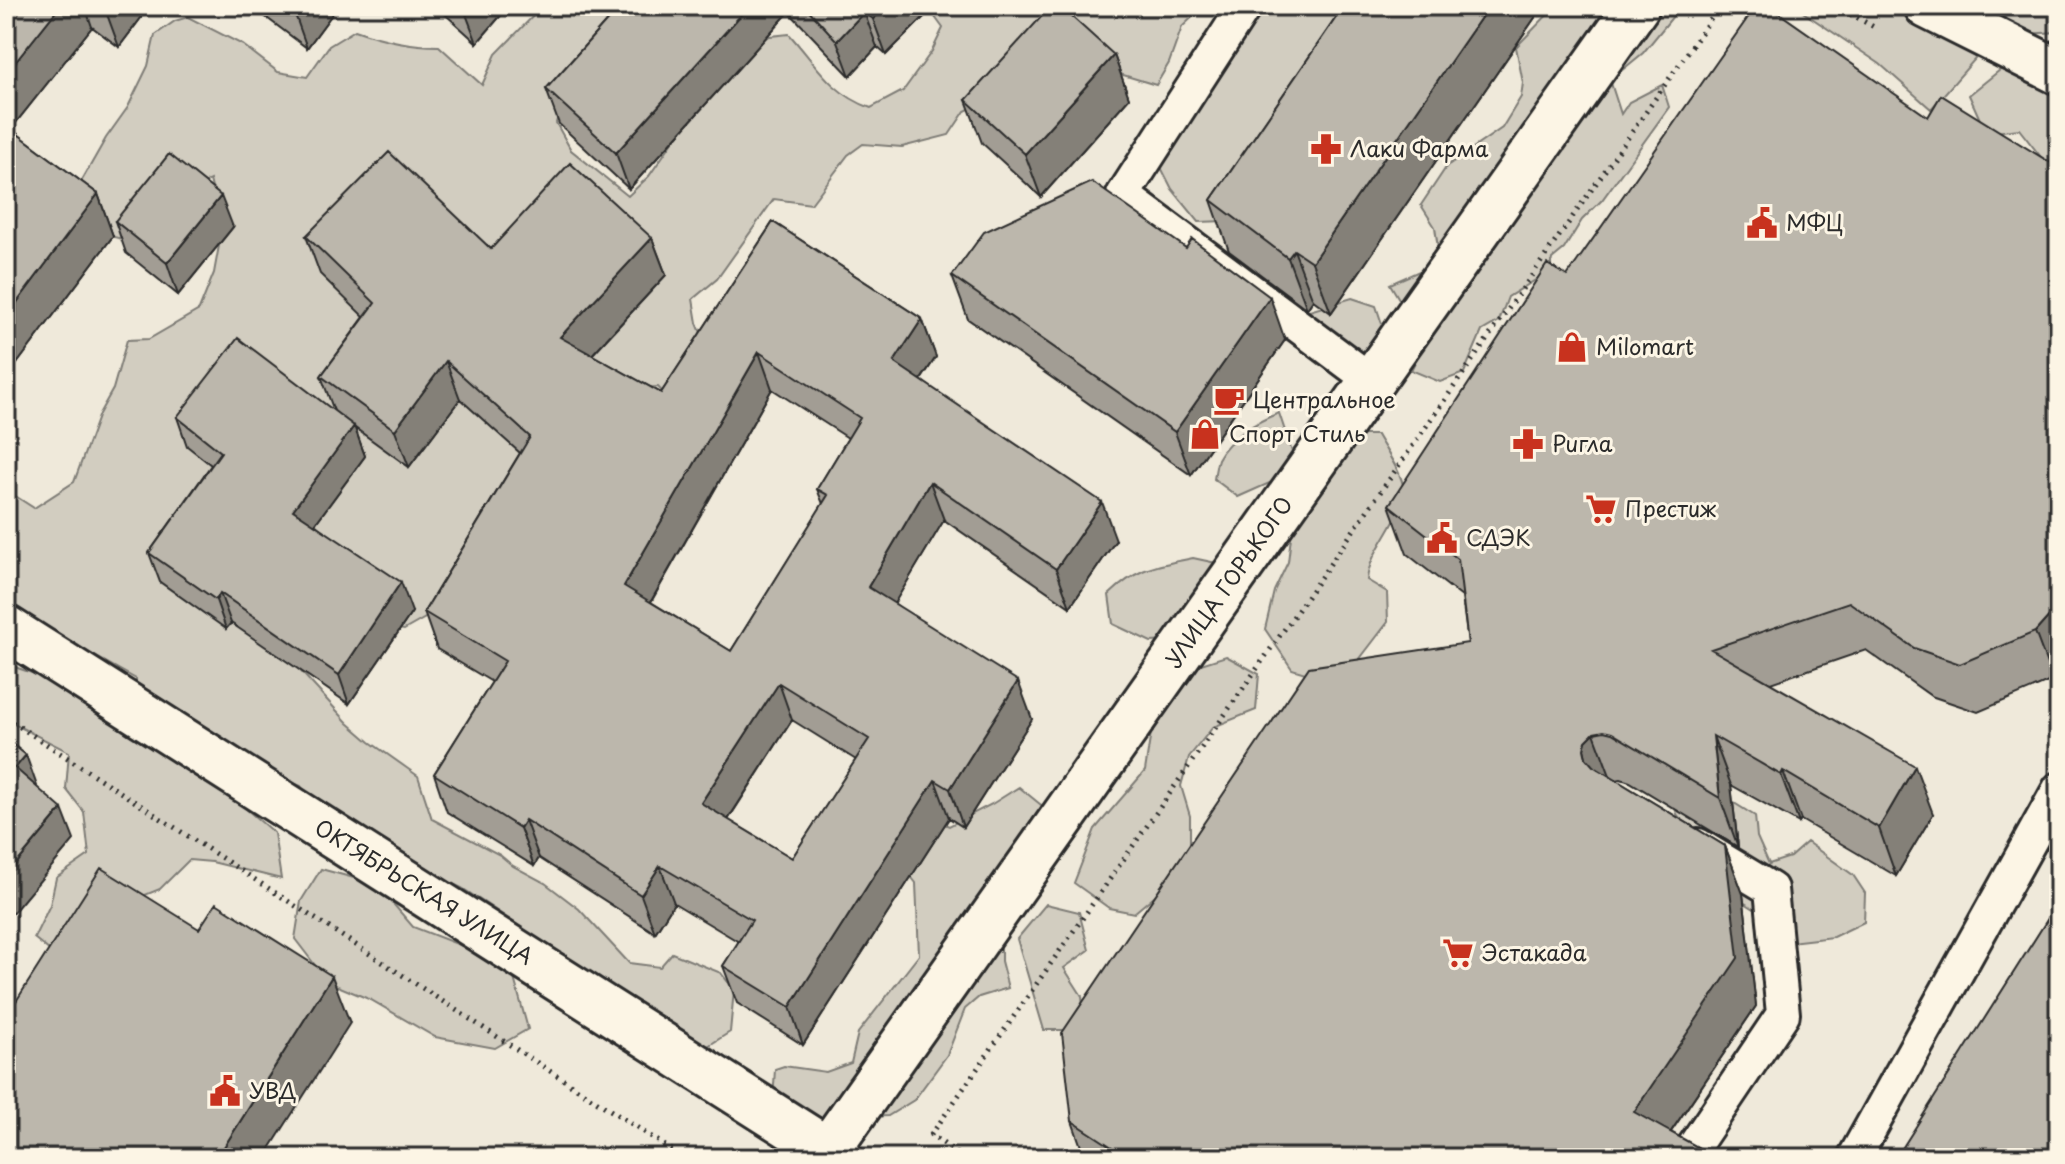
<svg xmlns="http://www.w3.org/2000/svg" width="2065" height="1164" viewBox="0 0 2065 1164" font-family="'Playpen Sans',sans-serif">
<rect width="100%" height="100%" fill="#efe9da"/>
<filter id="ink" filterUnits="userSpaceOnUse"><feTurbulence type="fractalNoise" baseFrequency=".0125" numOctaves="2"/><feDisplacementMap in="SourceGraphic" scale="16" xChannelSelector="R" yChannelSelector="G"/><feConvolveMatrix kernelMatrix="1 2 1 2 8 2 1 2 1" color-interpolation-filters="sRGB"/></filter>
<g filter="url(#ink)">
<path fill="#d2cdc0" stroke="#7e7c76" stroke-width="2" d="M543,6h110l-89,90 -8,27 15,27 57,46 21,-20 25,-36 87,-103 28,-3c27,30 41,59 82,74l32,-17 29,-40 11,-23 -16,-22h277l-22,21 -13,36 -13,22 -36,-11 -130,25 -25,12 -16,24 -47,12 -39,-3 -15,11 -37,49 -37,-5 -57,80 -24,20 4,24 15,37 -20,63 -34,-36 -42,2 -182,224 -30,17 -72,-13 -47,37 63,69 22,19 48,34 14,43 68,36 13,11 32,17 34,26 50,54 31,4 12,-14 49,20 13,17 -4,42 -30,19 -130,-72 -46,-50 -62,-41 -135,-64 -26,-38 -37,-15 -34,24 44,38 7,46 -69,-17 -23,-2 -29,29 -64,26 -36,44 -26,-21 16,-33 6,-27 33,-23 -5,-43 -18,-23 3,-37 -63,-32v-56l130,45v-30l-63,-35 -67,-27v-127l28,18 40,-26 25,-68 14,-25 14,-49 22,-1 50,-29 15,-37 8,-44 -12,-49 -35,18 -40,44 -47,-11 -7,-49 25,-44 22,-31 20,-41 7,-31 20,-14 13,-4 55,28 35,27 29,5 22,-31 26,-16c28,10 54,16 84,16l43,39 14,-31z
M1240,6h148l-136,214 -53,2 -27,-33 -25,-49 30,-59 29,-28z
M1556,6h115l7,4 -35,43 -33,27 11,34 8,-12 33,-17 7,22 -67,93 -20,20 -18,29 -12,10 -2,12 -42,26 -9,24 -17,10 -18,42 -24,9 -29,-12 14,-28 -35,-58 50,-22 -5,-35 -14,-22 26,-39 55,-38 19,-31 2,-14 -7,-36z
M1794,6h265v26l-71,4 -13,23 -44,50 -51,-45z
M2000,70h41l18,27v73l-7,1 -33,-42 -33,4 -17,-38z
M1352,298l24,8 11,33 -36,37 -29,-12 -21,-30 5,-22z
M1279,413l16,48 -14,17 -43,19 -24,-18c1,-6 2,-14 4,-20 11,-22 40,-38 61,-46z
M1346,435h31c7,13 25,38 26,51 3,33 -33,60 -36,94l20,12 1,30 -33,43 -24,16 -39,-12 -27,-40 9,-38 14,-29 3,-25 9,-35z
M1193,558l23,5 20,19 -51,58 -34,2 -38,-18 -4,-29c29,-28 46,-29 84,-37z
M1226,656l33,18 -3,36 -43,17 -24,30 -8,29 9,30v28l-18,37 -38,32 -25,-5 -35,-25 21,-54 50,-58 8,-52 32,-50z
M1019,787l32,26 -50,127v21l7,27 -29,9 -14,12 -18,46 -33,45 -26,16 -26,1 -42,29 -47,-45 2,-32 9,-3 42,6 25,-9 7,-30 61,-78 -3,-72 -27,-34 10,-44 50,21 43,-22z
M1668,787l58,11 29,18 2,21 12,27 21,-7 17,-15 46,33 12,18 -1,29 -31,15 -43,5 -28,-28 -25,-16 -60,-84z
M321,869l55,15 37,43 70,27 31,24 14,51 -33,19 -60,-11 -64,-37 -43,-18 -33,-43 6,-38z
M1046,904l33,8 10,38 -25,18 18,28 3,34h-41l-27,-91z"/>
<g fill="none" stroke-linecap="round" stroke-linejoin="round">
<defs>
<path id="service" d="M1245,6l-122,189 249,186
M1686,1158l97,-144 -12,-125 -73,-44
M1854,1158l205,-369"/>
<path id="minor" d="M1927,6l132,66
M6,628l834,530
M822,1158l815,-1152"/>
</defs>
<use href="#service" stroke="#2b2b2b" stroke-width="38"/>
<use href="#minor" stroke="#2b2b2b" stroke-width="50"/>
<path stroke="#2b2b2b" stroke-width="5" stroke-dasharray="2 6" stroke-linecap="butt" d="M1836,6l38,21
M6,718l678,440
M964,1158l-33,-23 789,-1129"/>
<use href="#service" stroke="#fcf5e5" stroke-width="32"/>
<use href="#minor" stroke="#fcf5e5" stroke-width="44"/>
</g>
<path fill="#a29d94" stroke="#2b2b2b" stroke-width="2" fill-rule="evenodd" d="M6,6h144l-31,41 -27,-20 -81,102 87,65 15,42 -106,141 -1,-1z
M251,6h87l-31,42z
M436,6h73l-32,37z
M620,6h300l4,11 -38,38 -9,-8 -27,29 -61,-64 -160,177 -70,-65 -13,-35z
M1344,6h199l-212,307 -18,-13 -6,9 -78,-58 -18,-51z
M1114,55l15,43 -88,99 -59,-54 -16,-43z
M1928,117l131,51v505l-6,7 -75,32 -47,-16 -65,-46 -96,33 163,131 -37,62 -95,-56 -2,3 -68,-38 7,62 -108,-65 -9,-3 -5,1 109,66 18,48 13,112 -85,126 46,26h-632l-13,-37 396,-478 -6,-46 -55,-43 -18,-49 178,-229z
M115,221l118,6 -55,68 -52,-42z
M773,222l149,97 14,38 -15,23 195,160 -46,67 -126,-87 -50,83 138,116 -69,108 -14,-9 -146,227 -66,-42 -14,-37 16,-24 -65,-39 -19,30 -116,-75 -5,8 -87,-54 -13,-38 58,-92 -55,-33 -13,-37 96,-159 -60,-54 -51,68 -54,-39 10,28 -50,68 97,88 -63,92 -118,-81 -5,6 -66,-47 -11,-29 62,-88 -24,-19 -10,-29 157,-6 -13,-35 43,-59 -44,-43 -14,-38 185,13 161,-11 14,37 -74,80 69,38zM772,389l76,49 -31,51 6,15 -92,147 -80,-49zM792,720l64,40 -64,98 -64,-38z
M952,276l333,64 -94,135 -223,-156z"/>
<path fill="#848078" stroke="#2b2b2b" stroke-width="2" d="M60,6h25l7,21 -86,108v-61z
M104,6h46l-31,41z
M292,6h46l-31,42z
M463,6h46l-32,37z
M749,6h38l2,6 -160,177 -13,-36z
M887,6h33l4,11 -38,38 -13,-36z
M1489,6h54l-212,307 -19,-51z
M864,12l13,35 -27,29 -13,-35z
M1114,55l15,43 -88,99 -16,-43z
M98,194l15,42 -106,141 -1,-3v-57z
M221,196l12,31 -55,68 -11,-32z
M652,238l14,37 -92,99 -14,-37z
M1294,250l19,50 -6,9 -19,-51z
M1270,297l15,43 -94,135 -16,-43z
M922,319l14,38 -28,42 -14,-37z
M759,352l13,37 -134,235 -14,-38z
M446,361l14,38 -51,68 -14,-37z
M354,426l11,30 -61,83 -11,-29z
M930,482l14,38 -62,104 -14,-37z
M1102,502l14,38 -46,67 -14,-38z
M401,582l11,30 -63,92 -10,-29z
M220,593l11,30 -5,6 -10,-29z
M2059,605v68l-6,7 -18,-48z
M1018,681l14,38 -69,108 -13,-38z
M779,683l13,37 -78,121 -13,-38z
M1594,733l18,48 -11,16 -15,-39 -2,-9 2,-8z
M1713,736l18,49 7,62 -18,-49z
M26,755l11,31 -11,14 -11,-32z
M1915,766l18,48 -37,62 -17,-48z
M1783,771l18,49 -2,3 -18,-48z
M935,780l14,38 -146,227 -13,-38z
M62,809l12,31 -68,81v-45z
M525,820l14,38 -5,8 -14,-38z
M1725,846l18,48 13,112 -103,152 -19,-46z
M660,866l14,37 -19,30 -14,-38z
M332,976l18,47 -86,135h-47z"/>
<path fill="#bcb7ac" stroke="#2b2b2b" stroke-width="2" fill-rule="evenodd" d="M6,6h54l-54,68z
M620,6h129l-133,147 -70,-64z
M805,6h82l-14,13 -9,-7 -27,29z
M1051,6h9l54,49 -89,99 -59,-54z
M1344,6h145l-177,256 -18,-12 -6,8 -77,-58z
M1756,6h13l159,111 13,-22 118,73v437l-24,27 -75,32 -46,-16 -65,-46 -138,47 204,117 -36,62 -96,-57 -2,4 -68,-39 7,62 -108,-65 -8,-2 -10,2 -8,8 -2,8 2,9 7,8 132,80 13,112 -104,154 83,46h-603l4,-7 -46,-30 -10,-88 247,-366 159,-24 -10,-84 -69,-54 158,-241 20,12z
M7,126l91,68 -92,123v-189z
M389,152l102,97 79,-86 82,75 -92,99 101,56 112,-171 149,97 -28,43 208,140 -46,67 -126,-87 -62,105 150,94 -68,108 -15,-9 -145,227 -67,-41 29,-46 -92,-54 -19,29 -116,-75 -5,8 -86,-54 71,-113 -81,-49 106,-175 -84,-76 -51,69 -74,-54 54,-73 -69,-67zM759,352l101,66 -43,71 11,6 -97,156 -107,-65zM779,683l90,56 -77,119 -91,-55z
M169,154l52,42 -54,67 -52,-42z
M1092,182l94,66 6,-9 78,58 -95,135 -223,-156 32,-44z
M238,338l116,88 -61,84 108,72 -62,93 -119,-82 -4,7 -67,-47 72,-101 -44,-35z
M6,739l20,16 -11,13 47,41 -56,67z
M101,868l98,61 17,-26 116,73 -115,182h-211v-141z
M2059,901v254l-2,3h-161z"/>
</g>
<defs>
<symbol id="pharmacy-bare" viewBox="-9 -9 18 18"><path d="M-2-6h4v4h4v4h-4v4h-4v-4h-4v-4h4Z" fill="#c8321e" stroke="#fcf5e5" stroke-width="2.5" paint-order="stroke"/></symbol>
<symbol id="civic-bare" viewBox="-9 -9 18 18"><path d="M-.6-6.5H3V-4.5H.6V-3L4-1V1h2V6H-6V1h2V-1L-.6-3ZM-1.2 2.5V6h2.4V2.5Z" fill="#c8321e" stroke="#fcf5e5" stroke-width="2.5" paint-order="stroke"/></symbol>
<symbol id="shop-bare" viewBox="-9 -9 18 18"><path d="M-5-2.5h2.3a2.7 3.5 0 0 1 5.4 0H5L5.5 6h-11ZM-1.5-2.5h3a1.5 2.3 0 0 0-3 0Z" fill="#c8321e" stroke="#fcf5e5" stroke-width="2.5" paint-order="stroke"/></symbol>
<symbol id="cafe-bare" viewBox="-9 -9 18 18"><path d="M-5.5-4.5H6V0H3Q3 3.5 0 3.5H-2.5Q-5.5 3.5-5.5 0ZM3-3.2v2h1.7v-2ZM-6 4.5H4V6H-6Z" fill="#c8321e" stroke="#fcf5e5" stroke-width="2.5" paint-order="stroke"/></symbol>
<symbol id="supermarket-bare" viewBox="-9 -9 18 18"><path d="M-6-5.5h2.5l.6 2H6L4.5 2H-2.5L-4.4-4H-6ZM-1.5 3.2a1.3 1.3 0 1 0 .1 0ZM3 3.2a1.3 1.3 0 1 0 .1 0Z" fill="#c8321e" stroke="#fcf5e5" stroke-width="2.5" paint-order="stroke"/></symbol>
</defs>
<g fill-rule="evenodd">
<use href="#pharmacy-bare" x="1304" y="127" width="44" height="44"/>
<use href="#civic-bare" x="1740" y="201" width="44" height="44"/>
<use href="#shop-bare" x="1550" y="325" width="44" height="44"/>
<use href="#cafe-bare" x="1207" y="378" width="44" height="44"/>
<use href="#shop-bare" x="1183" y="412" width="44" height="44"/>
<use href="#pharmacy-bare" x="1506" y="422" width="44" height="44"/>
<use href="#supermarket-bare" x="1579" y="487" width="44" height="44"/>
<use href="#civic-bare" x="1420" y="516" width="44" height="44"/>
<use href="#supermarket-bare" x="1436" y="931" width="44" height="44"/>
<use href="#civic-bare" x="203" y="1069" width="44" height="44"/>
</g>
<g text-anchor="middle" stroke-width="6" stroke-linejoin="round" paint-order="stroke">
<g font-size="22" fill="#2b2b2b" stroke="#fcf5e5" text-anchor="start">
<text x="1350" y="157">Лаки Фарма</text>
<text x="1786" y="231">МФЦ</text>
<text x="1596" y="355">Milomart</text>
<text x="1253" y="408">Центральное</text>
<text x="1229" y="442">Спорт Cтиль</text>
<text x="1552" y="452">Ригла</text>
<text x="1625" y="517">Престиж</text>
<text x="1466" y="546">СДЭК</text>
<text x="1482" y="961">Эстакада</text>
<text x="249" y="1099">УВД</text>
</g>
<g font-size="22" fill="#2b2b2b" stroke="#fcf5e5">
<text transform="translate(1229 582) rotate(-55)" y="8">УЛИЦА ГОРЬКОГО</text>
<text transform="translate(424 892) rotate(32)" y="8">ОКТЯБРЬСКАЯ УЛИЦА</text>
</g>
</g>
<rect width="2065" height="1164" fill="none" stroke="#fcf5e5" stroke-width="32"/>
<rect x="16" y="16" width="2033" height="1132" fill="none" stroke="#2b2b2b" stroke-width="3" filter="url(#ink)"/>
</svg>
